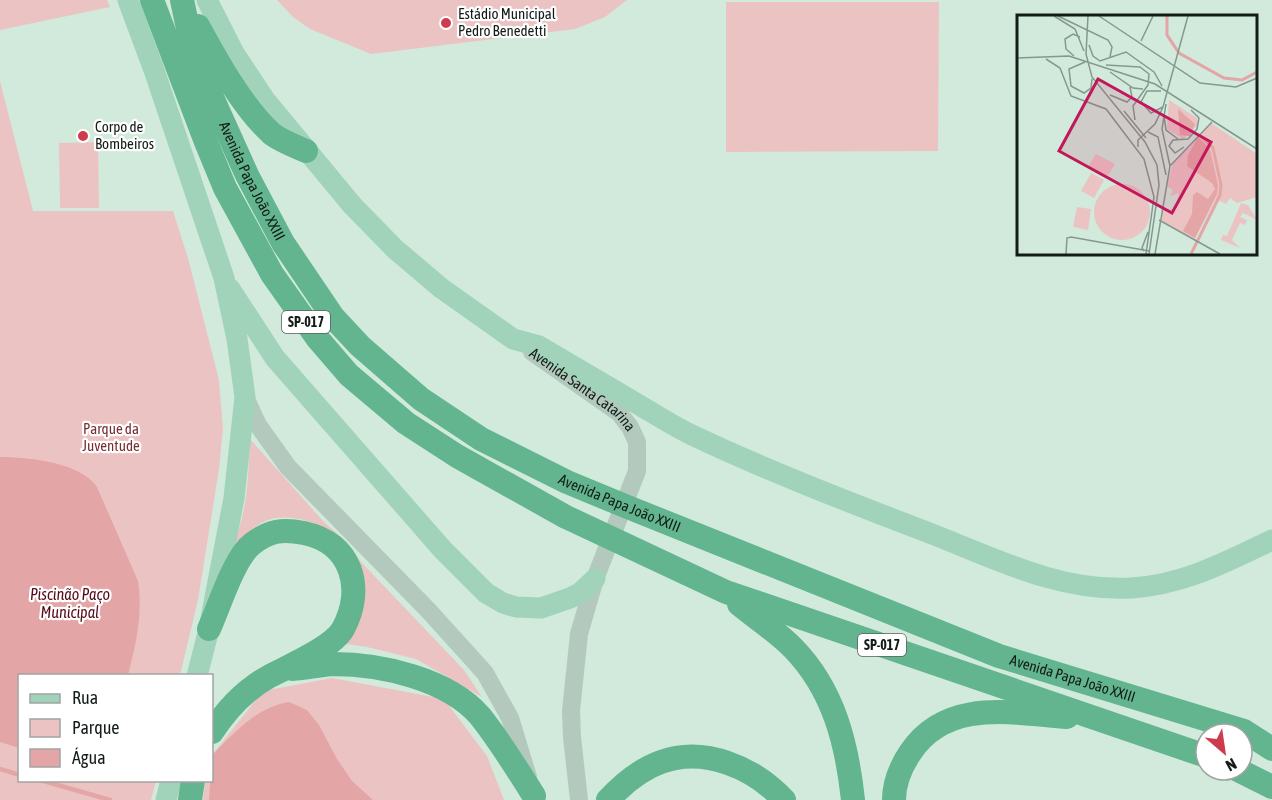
<svg xmlns="http://www.w3.org/2000/svg" width="1272" height="800" viewBox="0 0 1272 800" font-family="'Asap Condensed',sans-serif">
<rect width="100%" height="100%" fill="#d1eadc"/>
<path fill="#ecc3c3" d="M0,0h107l3,7 -110,23z
M277,0h350l-22,17 -30,12 -204,25 -61,-25 -17,-12z
M726,2h213l-1,149 -212,1z
M0,81l33,130h140l15,47 31,122 4,49 -4,40 -21,131 -18,75 -160,1v104l136,1 -5,19h-151z
M98,142l1,66h-39l-1,-65z
M250,439l73,82 20,18 18,23 103,108 18,27 -66,-38 -49,-12 -26,-4 18,-30 -31,-84c-19,-10 -47,-17 -67,-6 -11,6 -20,17 -29,25 16,-38 16,-68 18,-109z
M332,678l112,21 43,57 17,44h-301l2,-19 7,-1v-25l51,-64z"/>
<path fill="#e4a5a6" d="M0,457c28,0 80,5 97,30l41,94c5,33 -2,63 -10,94l-108,1 -1,72 -19,-6z
M289,702l18,8 12,15 18,34 15,22 21,19h-164l3,-45c23,-23 43,-47 77,-53z"/>
<g fill="none" stroke-linecap="round" stroke-linejoin="round">
<path stroke="#e4a5a6" stroke-width="4.5" d="M0,769l20,6
M40,780l70,20"/>
<g stroke="#b3c9be" stroke-width="18">
<path id="s1" d="M532,352l87,61 11,14 7,15v29l-42,108 -16,55 -8,77 1,26 7,63"/>
<path d="M245,397l13,28 30,42 140,143 57,63 25,45 18,59"/>
</g>
<path stroke="#a1d3bb" stroke-width="21" d="M128,0l26,70 70,208 13,61 8,58 -11,101 -25,131 -12,47
M207,0l27,53 31,47 87,105 43,44 46,39 72,51 26,7c34,20 68,40 102,60 17,10 34,21 51,29 78,37 159,68 240,99 64,25 128,58 199,54 52,-3 95,-26 141,-48
M230,289l45,69 168,192 43,43 17,10 13,4 25,1 29,-10 10,-5 15,-14
M166,800l5,-20"/>
<g stroke="#62b58e" stroke-width="24">
<path d="M152,0l54,142 19,46 47,86 46,65 31,36 57,48 51,33 109,61 160,75 480,164"/>
<path id="s2" d="M182,0l8,38 16,46 41,91 36,68 50,74 27,29 61,53 60,40 86,43 63,26 369,148 245,75 28,18"/>
<path d="M198,26c19,35 45,82 74,108 9,7 23,12 34,17"/>
<path d="M739,604c18,15 37,27 54,44 41,42 54,96 60,152"/>
<path d="M209,629c10,-22 25,-71 43,-85 18,-14 31,-15 52,-11 48,10 61,56 39,96 -10,18 -54,37 -73,47 -24,13 -43,33 -58,56"/>
<path d="M292,669c14,-1 28,-4 41,-5 48,0 115,15 147,52 20,25 37,53 54,80"/>
<path d="M1238,770l34,17"/>
<path d="M190,800l3,-20"/>
<path d="M608,800c14,-15 33,-31 53,-38 44,-16 93,6 123,38"/>
<path d="M894,800c0,-18 6,-32 16,-47 36,-55 102,-40 157,-36"/>
</g>
</g>
<g fill="#cc3c4e" stroke="#fff" stroke-width="2">
<circle cx="446" cy="23" r="6"/>
<circle cx="83" cy="136" r="6"/>
</g>
<g text-anchor="middle" stroke-width="4.5" stroke-linejoin="round" paint-order="stroke">
<g fill="#fff" stroke="#5a605d" stroke-width="1.5">
<rect x="282" y="311" width="48" height="22" rx="4.5"/>
<rect x="858" y="634" width="48" height="22" rx="4.5"/>
</g>
<g font-size="14" font-weight="bold" fill="#131c17">
<text x="306" y="327">SP-017</text>
<text x="882" y="650">SP-017</text>
</g>
<g font-size="15" fill="#131c17" stroke="#fff" text-anchor="start">
<text x="458" y="19">Estádio Municipal<tspan x="458" dy="17">Pedro Benedetti</tspan></text>
<text x="95" y="132">Corpo de<tspan x="95" dy="17">Bombeiros</tspan></text>
</g>
<g font-size="15" fill="#131c17" stroke="#fff">
<text dy="5" stroke="none"><textPath href="#s2" startOffset="195">Avenida Papa João XXIII</textPath></text>
<text dy="5" stroke="none"><textPath href="#s1" startOffset="63">Avenida Santa Catarina</textPath></text>
<text dy="5" stroke="none"><textPath href="#s2" startOffset="699">Avenida Papa João XXIII</textPath></text>
<text dy="5" stroke="none"><textPath href="#s2" startOffset="1185">Avenida Papa João XXIII</textPath></text>
</g>
<g font-size="15" fill="#792e34" stroke="#fff">
<text x="111" y="434">Parque da<tspan x="111" dy="17">Juventude</tspan></text>
</g>
<g font-size="16" font-style="italic" fill="#560c18" stroke="#fff">
<text x="70" y="600">Piscinão Paço<tspan x="70" dy="18">Municipal</tspan></text>
</g>
</g>
<g transform="translate(1017 15)">
<rect width="240" height="240" fill="#d1eadc"/>
<path d="M152,85l28,18 1,7 -15,14 -16,-10zM194,108l46,31v43l-20,6 -7,-5 -4,6 -10,-5 -21,40 -34,-18 1,-14 13,4 4,-18 -9,3 3,-6 -6,-4 6,-22zM79,139l19,10 -8,13 -19,-10zM74,158l13,7 -10,18 -13,-7zM77 197a28 28 0 1 1 56 0a28 28 0 1 1-56 0ZM224,188l7,2 9,15 -14,-7 -3,4 7,3 -2,5 -5,-2 -8,17 8,8 -19,-8 2,-5 4,1zM60,192l14,2 -3,21 -15,-3z" fill="#ecc3c3"/>
<path d="M161,94l17,15 -5,12 -10,-1zM181,122l12,12 8,36 -1,9 -22,44 -12,-7 9,-17 1,-19 4,-3 11,7 7,-10 -3,-6 -25,-17 1,-11z" fill="#e4a5a6"/>
<path fill="none" stroke="#e4a5a6" stroke-width="3" d="M150,1v19l12,18 45,25 18,2 15,-8M174,239l29,-59 1,-10 -8,-37 -12,-12"/>
<path fill="none" stroke="#85988d" stroke-width="1.5" d="M37,1l21,13 9,22M41,1l50,24 4,7 -2,10M71,1l-2,38 6,23 53,65 12,23 2,20 -10,69M82,1l101,67 36,4 21,-9M124,26l12,-25M72,30l4,11 7,5 26,-9 28,20 8,14M57,41l-8,-7 -1,-10 8,-5 7,3M0,43l52,-2 86,28 102,65M29,44l14,9 11,28 35,13 38,50 10,38 -8,57M68,47l-16,7 2,17 13,7 7,-5 1,-9M89,50l34,2 9,7 -1,11 -15,21 2,14M93,57l23,16 10,1M144,76h-14l-6,11 10,11 12,-6M93,80l17,7 5,-5 -2,-10M149,89l-4,25 8,37M107,96l22,27M147,101l2,14 12,9M131,117l10,5 8,38M121,132v-7l17,-16 8,-17 25,-91M167,132l-9,6 -6,-7 4,-6 15,-1 9,-10 2,-11 -8,-8M142,205l61,34M127,236l-2,-3 6,-16M49,239l1,-16 4,-1 78,14M138,239l15,-88 42,-44"/>
<path fill="#c2185b" fill-opacity="0.15" stroke="#c2185b" stroke-width="3" d="M81,64l113,63 -39,71 -113,-62z"/>
<rect width="240" height="240" fill="none" stroke="#131c17" stroke-width="3"/>
</g>
<rect x="18" y="674" width="195" height="108" fill="#ffffff" stroke="#a1a4a2" stroke-width="1.5"/>
<rect x="30" y="694" width="30" height="9" fill="#a1d3bb" stroke="#a1a4a2" stroke-width="1.5"/>
<text x="72" y="704" font-size="18" fill="#131c17">Rua</text>
<rect x="30" y="719" width="30" height="18" fill="#ecc3c3" stroke="#a1a4a2" stroke-width="1.5"/>
<text x="72" y="734" font-size="18" fill="#131c17">Parque</text>
<rect x="30" y="749" width="30" height="18" fill="#e4a5a6" stroke="#a1a4a2" stroke-width="1.5"/>
<text x="72" y="764" font-size="18" fill="#131c17">Água</text>
<g transform="translate(1224 752) rotate(151)"><circle r="28" fill="#ffffff" stroke="#a1a4a2" stroke-width="1.5"/>
<path d="M0-4.5L10 22L0 15L-10 22Z" fill="#cc3c4e"/>
<text y="-9" font-size="16" font-weight="bold" text-anchor="middle" fill="#131c17">N</text>
</g>
</svg>
